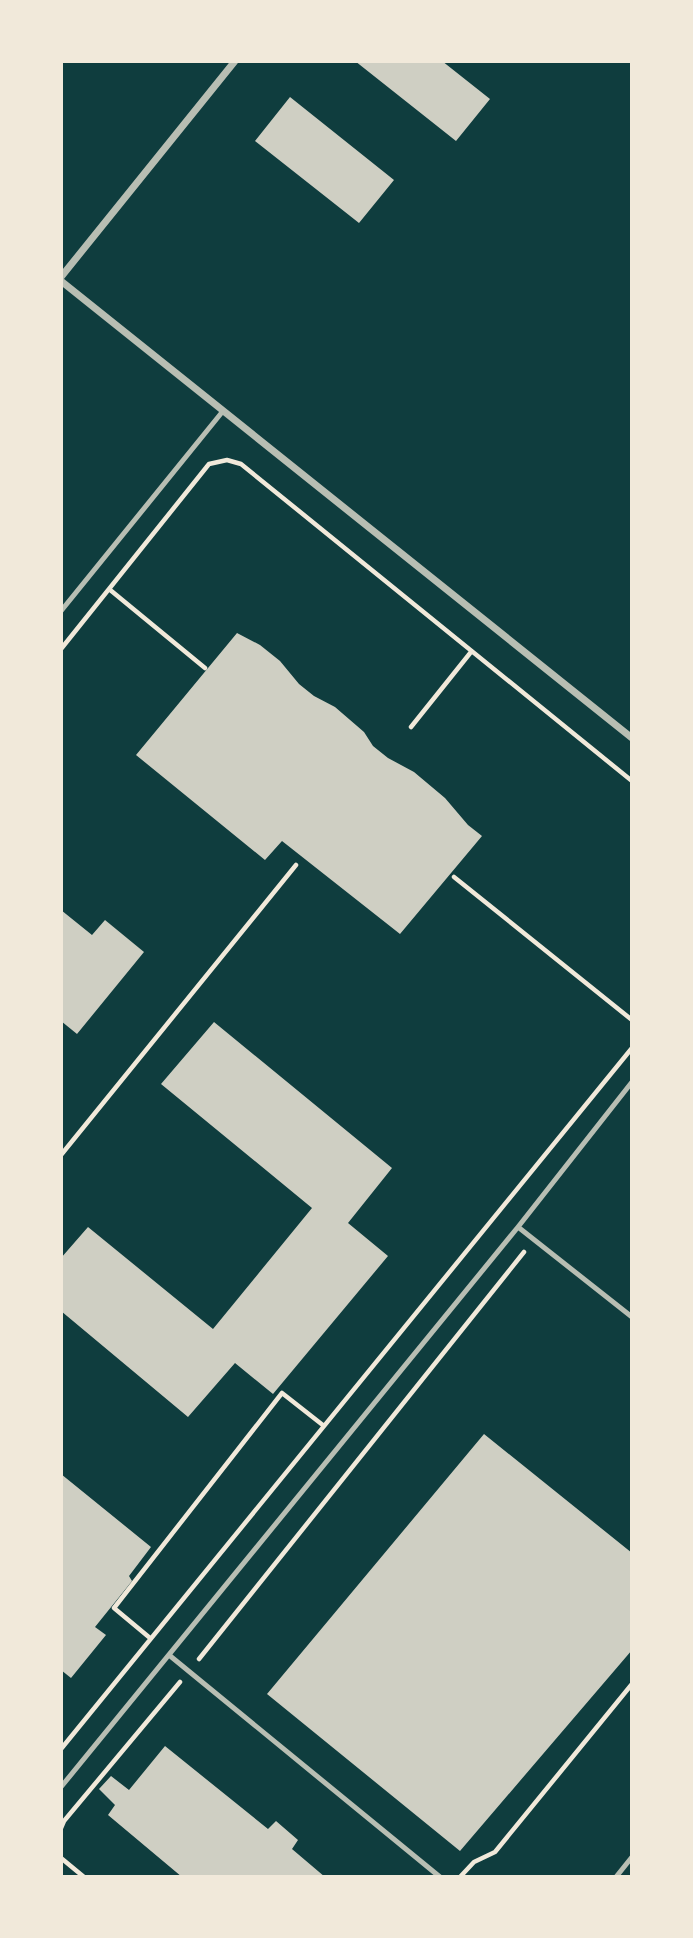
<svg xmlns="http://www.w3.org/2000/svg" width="693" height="1938" viewBox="0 0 693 1938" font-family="'Exo 2',sans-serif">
<rect width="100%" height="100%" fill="#0f3d3e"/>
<path fill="#cfcfc3" d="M355,61h87l48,38 -34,42z
M290,97l104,83 -35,43 -104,-82z
M237,633l23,12 20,16 19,23 15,12 21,11 29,25 9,14 15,12 26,14 31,26 23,27 14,11 -82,98 -118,-93 -17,19 -129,-105z
M61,910l31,25 13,-15 39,32 -67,82 -16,-13z
M214,1022l178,146 -44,55 40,33 -115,138 -38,-31 -47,54 -127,-106v-53l27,-31 125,102 99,-121 -151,-124z
M484,1434l148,119v97l-172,201 -193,-157z
M61,1474l90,73 -22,29 3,5 -37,46 11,8 -35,43 -10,-8z
M165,1746l103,83 8,-8 22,19 -6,9 33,28h-143l-74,-62 7,-10 -16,-16 12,-13 18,14z"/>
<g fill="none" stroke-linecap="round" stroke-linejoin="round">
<path stroke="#f1e9da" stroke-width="4.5" d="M109,589l96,79
M61,649l148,-185 18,-4 14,4 391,317
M411,727l60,-75
M454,877l178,143
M61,1155l235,-290
M150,1638l-36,-30 168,-215 42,33
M199,1659l325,-407
M61,1749l571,-701
M61,1828l3,-7 116,-139
M61,1858l23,19
M460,1877l14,-15 21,-10 137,-168"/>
<path stroke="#b8beb3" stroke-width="5" d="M61,611l162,-200
M518,1227l114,90
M169,1655l271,222
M61,1787l457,-560 114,-145
M616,1877l16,-20"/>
<path stroke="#b8beb3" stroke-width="7" d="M61,277l174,-216
M61,281l571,457"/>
</g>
<rect width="693" height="1938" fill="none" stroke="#f1e9da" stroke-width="126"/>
</svg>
